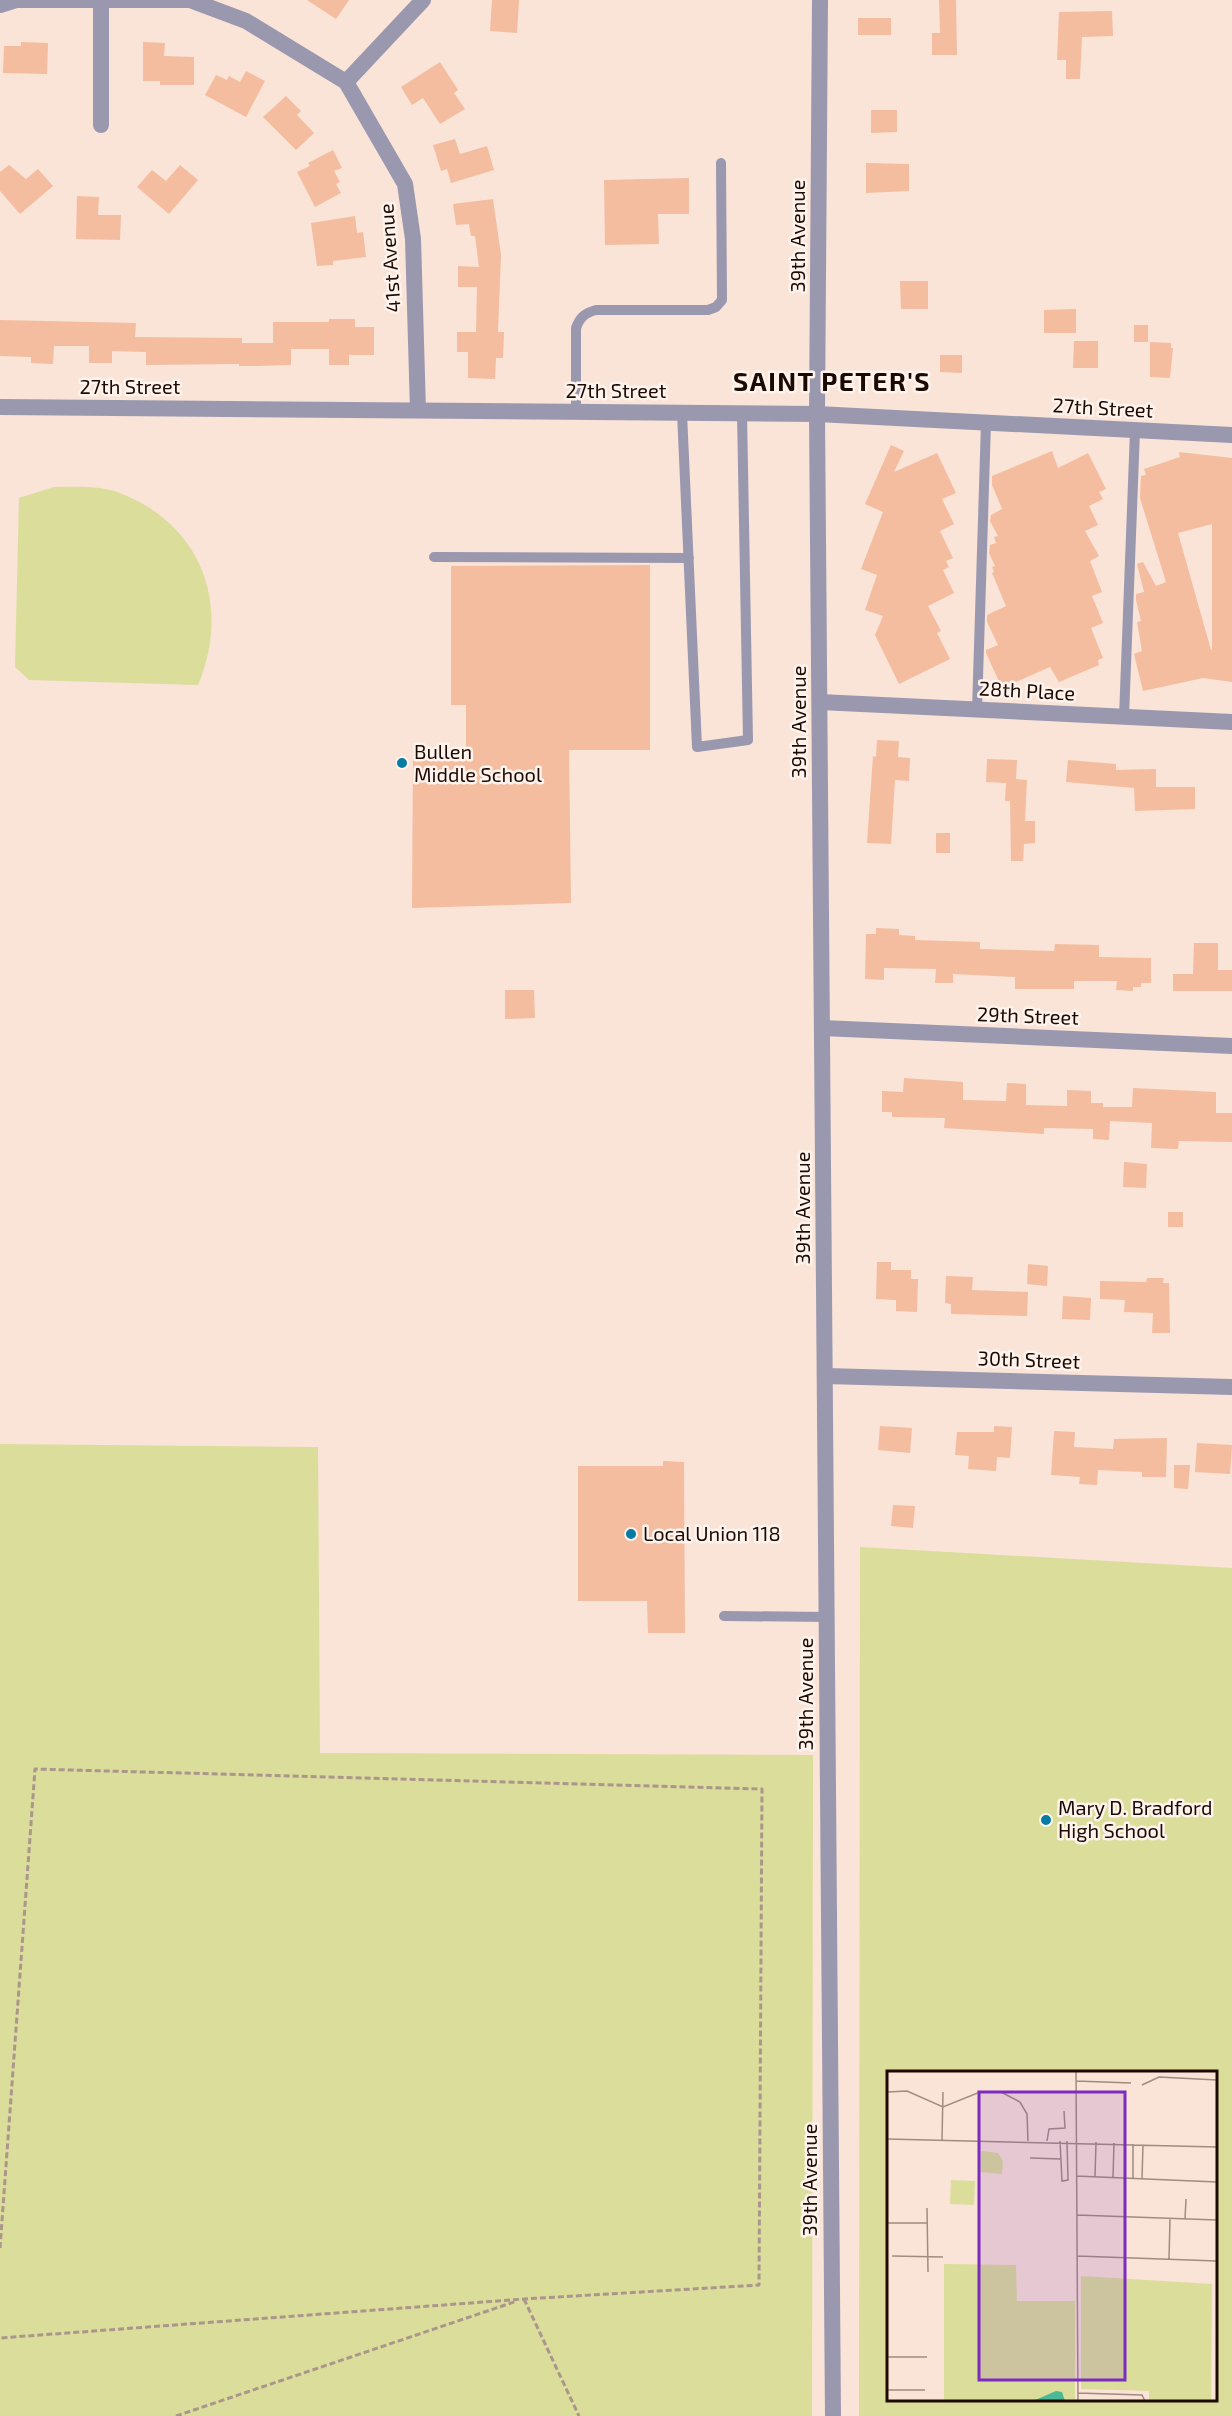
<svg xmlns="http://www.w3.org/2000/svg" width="1232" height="2416" viewBox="0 0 1232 2416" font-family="'Exo 2',sans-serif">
<rect width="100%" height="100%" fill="#fae3d7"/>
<path fill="#dbdd9b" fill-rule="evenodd" d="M54,487c22,0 48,-2 68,7 81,32 109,113 76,191l-169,-5 -14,-13 4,-169z
M0,1444l318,3 2,306 493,2 -1,661h-812z
M860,1547l372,21v848h-373zM888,2072h328v328h-328z"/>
<path fill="#f4bd9f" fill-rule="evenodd" d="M307,0h42l-13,19z
M492,0h27l-2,33 -27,-2z
M939,0h17l1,55h-25v-22h8z
M1112,11l1,25 -31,1 -2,42h-14v-19h-9l2,-48z
M858,18h33v17h-33z
M21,42l27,1 -1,31 -44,-1 1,-27h17z
M143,42l22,1 -1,13 30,1v28h-34v-4h-17z
M440,62l18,28 -4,3 11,16 -25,15 -17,-26 -11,7 -11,-18z
M246,71l19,10 -19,36 -41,-22 11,-20 11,5 2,-4 11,6z
M286,96l15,15 -4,4 17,18 -18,17 -33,-33z
M871,110h26v22l-26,1z
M455,139l5,15 27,-8 7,24 -43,13 -4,-14 -6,2 -8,-26z
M333,150l9,18 -8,3 6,11 -4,2 5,9 -26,14 -18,-35 13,-6 -2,-3z
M866,163l43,1v27l-43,2z
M9,165l17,14 12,-10 15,17 -33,28 -20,-23v-19z
M180,165l18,15 -29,34 -32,-27 15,-17 14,11z
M689,178v36h-31l1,30 -54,1 -1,-65z
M77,196l22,1 -1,18h23l-1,25 -44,-1z
M493,199l8,56 -3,77h6l-1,26h-7l-1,21 -27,-1v-26h-11v-20h19l1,-45h-19v-21l21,1 -4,-31h-4l-2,-12 -13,1 -3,-21z
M355,216l2,17 6,-1 3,25 -33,4v4l-16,1 -6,-43z
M900,281h28v28h-27z
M1076,309v24h-32v-23z
M329,319h26v8h19v28h-25v10h-20v-16h-38v16l-33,1h-19v-2l-93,1v-13l-34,-1v12h-23v-17h-35l-1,18 -22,-1v-6l-31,-1v-36l136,3 -1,14 107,1v5h31v-21h56z
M1134,325h14v17h-14z
M1074,341h24v27h-25z
M1150,342l21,1v5h2l-3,30 -20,-1z
M940,355h22v18l-22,-1z
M891,445l13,6 -10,21 43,-19 19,40 -14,6 12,25 -14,7 13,27 -7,3 3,6 -6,3 11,23 -26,13 13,25 -4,2 13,26 -51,25 -24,-49 8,-19 -18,-6 12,-35 -16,-6 22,-57 -18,-8z
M1052,451l6,17 30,-15 18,36 -7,3 4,7 -14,7 9,19 -13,6 14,25 -9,5 12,31 -10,4 11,27 -12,5 12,30 -5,2 1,5 -40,17 -9,-15 -48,21 -16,-35v-3l12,-5 -11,-23v-7l19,-9 -14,-33 2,-1 -2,-5 3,-1 -6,-13 1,-8 6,-2 -2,-6 4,-1 -8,-15 1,-6 11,-6 -10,-24v-9z
M1179,452l53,6v224l-29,-4 -60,13 -9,-37 8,-3 -5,-29 4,-1 -5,-21v-6l8,-2 -7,-28 6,-2 13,24 10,-4 -26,-84 1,-22 5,-1 -2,-6 36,-12zM1212,524v125l-1,1 -33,-117z
M650,565v185h-81l2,153 -159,5 1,-157 53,-1v-45h-15v-139z
M877,740l22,1 -1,16 12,1 -1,23 -14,-1 -4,64 -24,-1 6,-87 3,1z
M987,759l30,1 -1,19 11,1 -2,41h10v22l-11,1 -1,17h-12l-1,-60h-5l1,-18 -20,-1z
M1068,760l48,4v6l40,-1v18h39v22l-60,2 -1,-23 -68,-6z
M936,833h14v20h-14z
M876,928l23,1v6l16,1v4l65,2v7l74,2 1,-7 44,1v12l52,1v25h-10v4h-8v4l-17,-1 1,-9h-43v8h-59v-12l-62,-3v9h-18l1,-14 -52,-1v12l-19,-1 1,-45h10z
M1194,943h24v27h14v21h-59v-17h20z
M505,990h29l1,28 -30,1z
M904,1078l59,4v18l43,1 1,-18 19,1v21l41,1v-16l24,1v12h12v4h29l1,-19 83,4v21h16v29l-53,-1 -1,8 -27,-1 1,-25 -42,-2 -1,19 -16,-1v-10l-49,-1v6l-100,-6 1,-10 -53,-1v-5h-10v-21l21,1z
M1124,1162l23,2 -1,24 -23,-1z
M1168,1212h15v15h-15z
M877,1262h14v8h20v9h7l-1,33 -21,-1v-11l-20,-1z
M1028,1264l20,2 -1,20 -20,-2z
M946,1276l27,1 -1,13 56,2 -1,24 -76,-2v-10l-6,-1z
M1147,1278h17l-1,5h6l1,50h-18l1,-20 -29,-1 1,-12 -25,-1v-18l46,1z
M1063,1296l28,2 -1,22 -28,-1z
M880,1426l32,2 -2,25 -32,-3z
M994,1426l18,1 -2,31 -13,-1 -1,14 -28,-2 1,-13 -14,-1 2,-23h37z
M1054,1431l21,1 -1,15 39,2 1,-10 53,-1 -1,39h-24v-5l-44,-2 -1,15 -18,-1 1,-7 -29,-2z
M1197,1443l35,2 -2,29 -35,-2z
M663,1461l21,1 1,171h-37l-1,-32h-69v-135h85z
M1174,1465h16l-2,24 -14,-1z
M893,1505l22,1 -2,22 -22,-2z"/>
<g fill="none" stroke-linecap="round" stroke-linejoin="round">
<path stroke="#ac968c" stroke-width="3" stroke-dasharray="6 3" stroke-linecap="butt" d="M0,2248l35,-479 727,20 -3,496 -235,14 -524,39
M524,2299l55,117
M176,2416l341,-115"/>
<path stroke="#9a98af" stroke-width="10" d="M576,412v-84c4,-11 9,-15 20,-18h112l8,-3 6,-7 -1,-137
M682,413l15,334 51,-7 -6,-327
M434,557l255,1
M977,710l9,-287
M1124,717l11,-286
M724,1616l103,1"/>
<path stroke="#9a98af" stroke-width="16" d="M101,1v124
M0,5l16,-5h174l56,21 100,61 59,102 8,55 5,171
M346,82l77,-82
M820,702l412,20
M822,1028l410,18
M825,1376l407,11"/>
<path stroke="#9a98af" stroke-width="16" d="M820,0l-3,414 16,2002
M0,407l817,7 415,21"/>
</g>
<g fill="#067ca4" stroke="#fff3ed" stroke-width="2">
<circle cx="402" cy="763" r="6"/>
<circle cx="631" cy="1534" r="6"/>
<circle cx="1046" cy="1820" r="6"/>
</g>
<g text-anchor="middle" stroke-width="5" stroke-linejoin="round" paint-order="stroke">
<g font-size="20" fill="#1c0a02" stroke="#fff3ed">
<text transform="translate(798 236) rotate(-90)" y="7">39th Avenue</text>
<text transform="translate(390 258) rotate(-94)" y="7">41st Avenue</text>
<text x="130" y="394">27th Street</text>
<text x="616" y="398">27th Street</text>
<text transform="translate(1103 408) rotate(3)" y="7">27th Street</text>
<text transform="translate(1027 691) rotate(3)" y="7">28th Place</text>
<text transform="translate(799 722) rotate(-90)" y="7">39th Avenue</text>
<text transform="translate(1028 1016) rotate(2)" y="7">29th Street</text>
<text transform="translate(803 1208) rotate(-90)" y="7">39th Avenue</text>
<text transform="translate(1029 1360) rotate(2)" y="7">30th Street</text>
<text transform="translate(806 1694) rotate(-90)" y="7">39th Avenue</text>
<text transform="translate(810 2180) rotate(-90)" y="7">39th Avenue</text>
</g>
<g font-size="20" fill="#1c0a02" stroke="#fff3ed" text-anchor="start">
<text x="414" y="759">Bullen<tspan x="414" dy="23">Middle School</tspan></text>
<text x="643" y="1541">Local Union 118</text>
<text x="1058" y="1815">Mary D. Bradford<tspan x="1058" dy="23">High School</tspan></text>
</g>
<g font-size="26" font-weight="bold" letter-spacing="1.5" fill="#1c0a02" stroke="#fff3ed">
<text x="832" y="391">SAINT PETER'S</text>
</g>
</g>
<g transform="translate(887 2071)">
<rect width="330" height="330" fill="#fae3d7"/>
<path d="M94,80l17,2 5,8 -1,13 -22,-2zM64,109l24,1 -1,24 -24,-1zM57,193l72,1 1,36h58v100h-131zM194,205l131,8 -1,117h-62v-10l-68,-2z" fill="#dbdd9b"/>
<path d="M169,320l6,1 3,9h-32z" fill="#4ab997"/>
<path fill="none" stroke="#a18c82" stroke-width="1.5" d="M189,0l2,330M189,10l55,2M255,14l17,-8 58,3M0,21l20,-1 36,16 37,-15h21l19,10 7,12 1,27M0,68l330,8M55,69l1,-48M160,70l2,-12 16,-1 -1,-17M173,70l2,40 6,-1 -1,-39M246,73v34M143,87l31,1M189,105l141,6M208,106l1,-35M226,106l1,-34M255,108l1,-34M40,137l1,64M190,144l140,5M298,148l1,-20M0,152h40M5,185l51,1M190,185l140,5M282,188l1,-40M0,286h40M0,319h38M191,322l64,2 3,6"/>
<path fill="#7b2cbf" fill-opacity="0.15" stroke="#7b2cbf" stroke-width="3" d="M92,21h146v288h-146z"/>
<rect width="330" height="330" fill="none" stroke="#1c0a02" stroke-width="3"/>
</g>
</svg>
